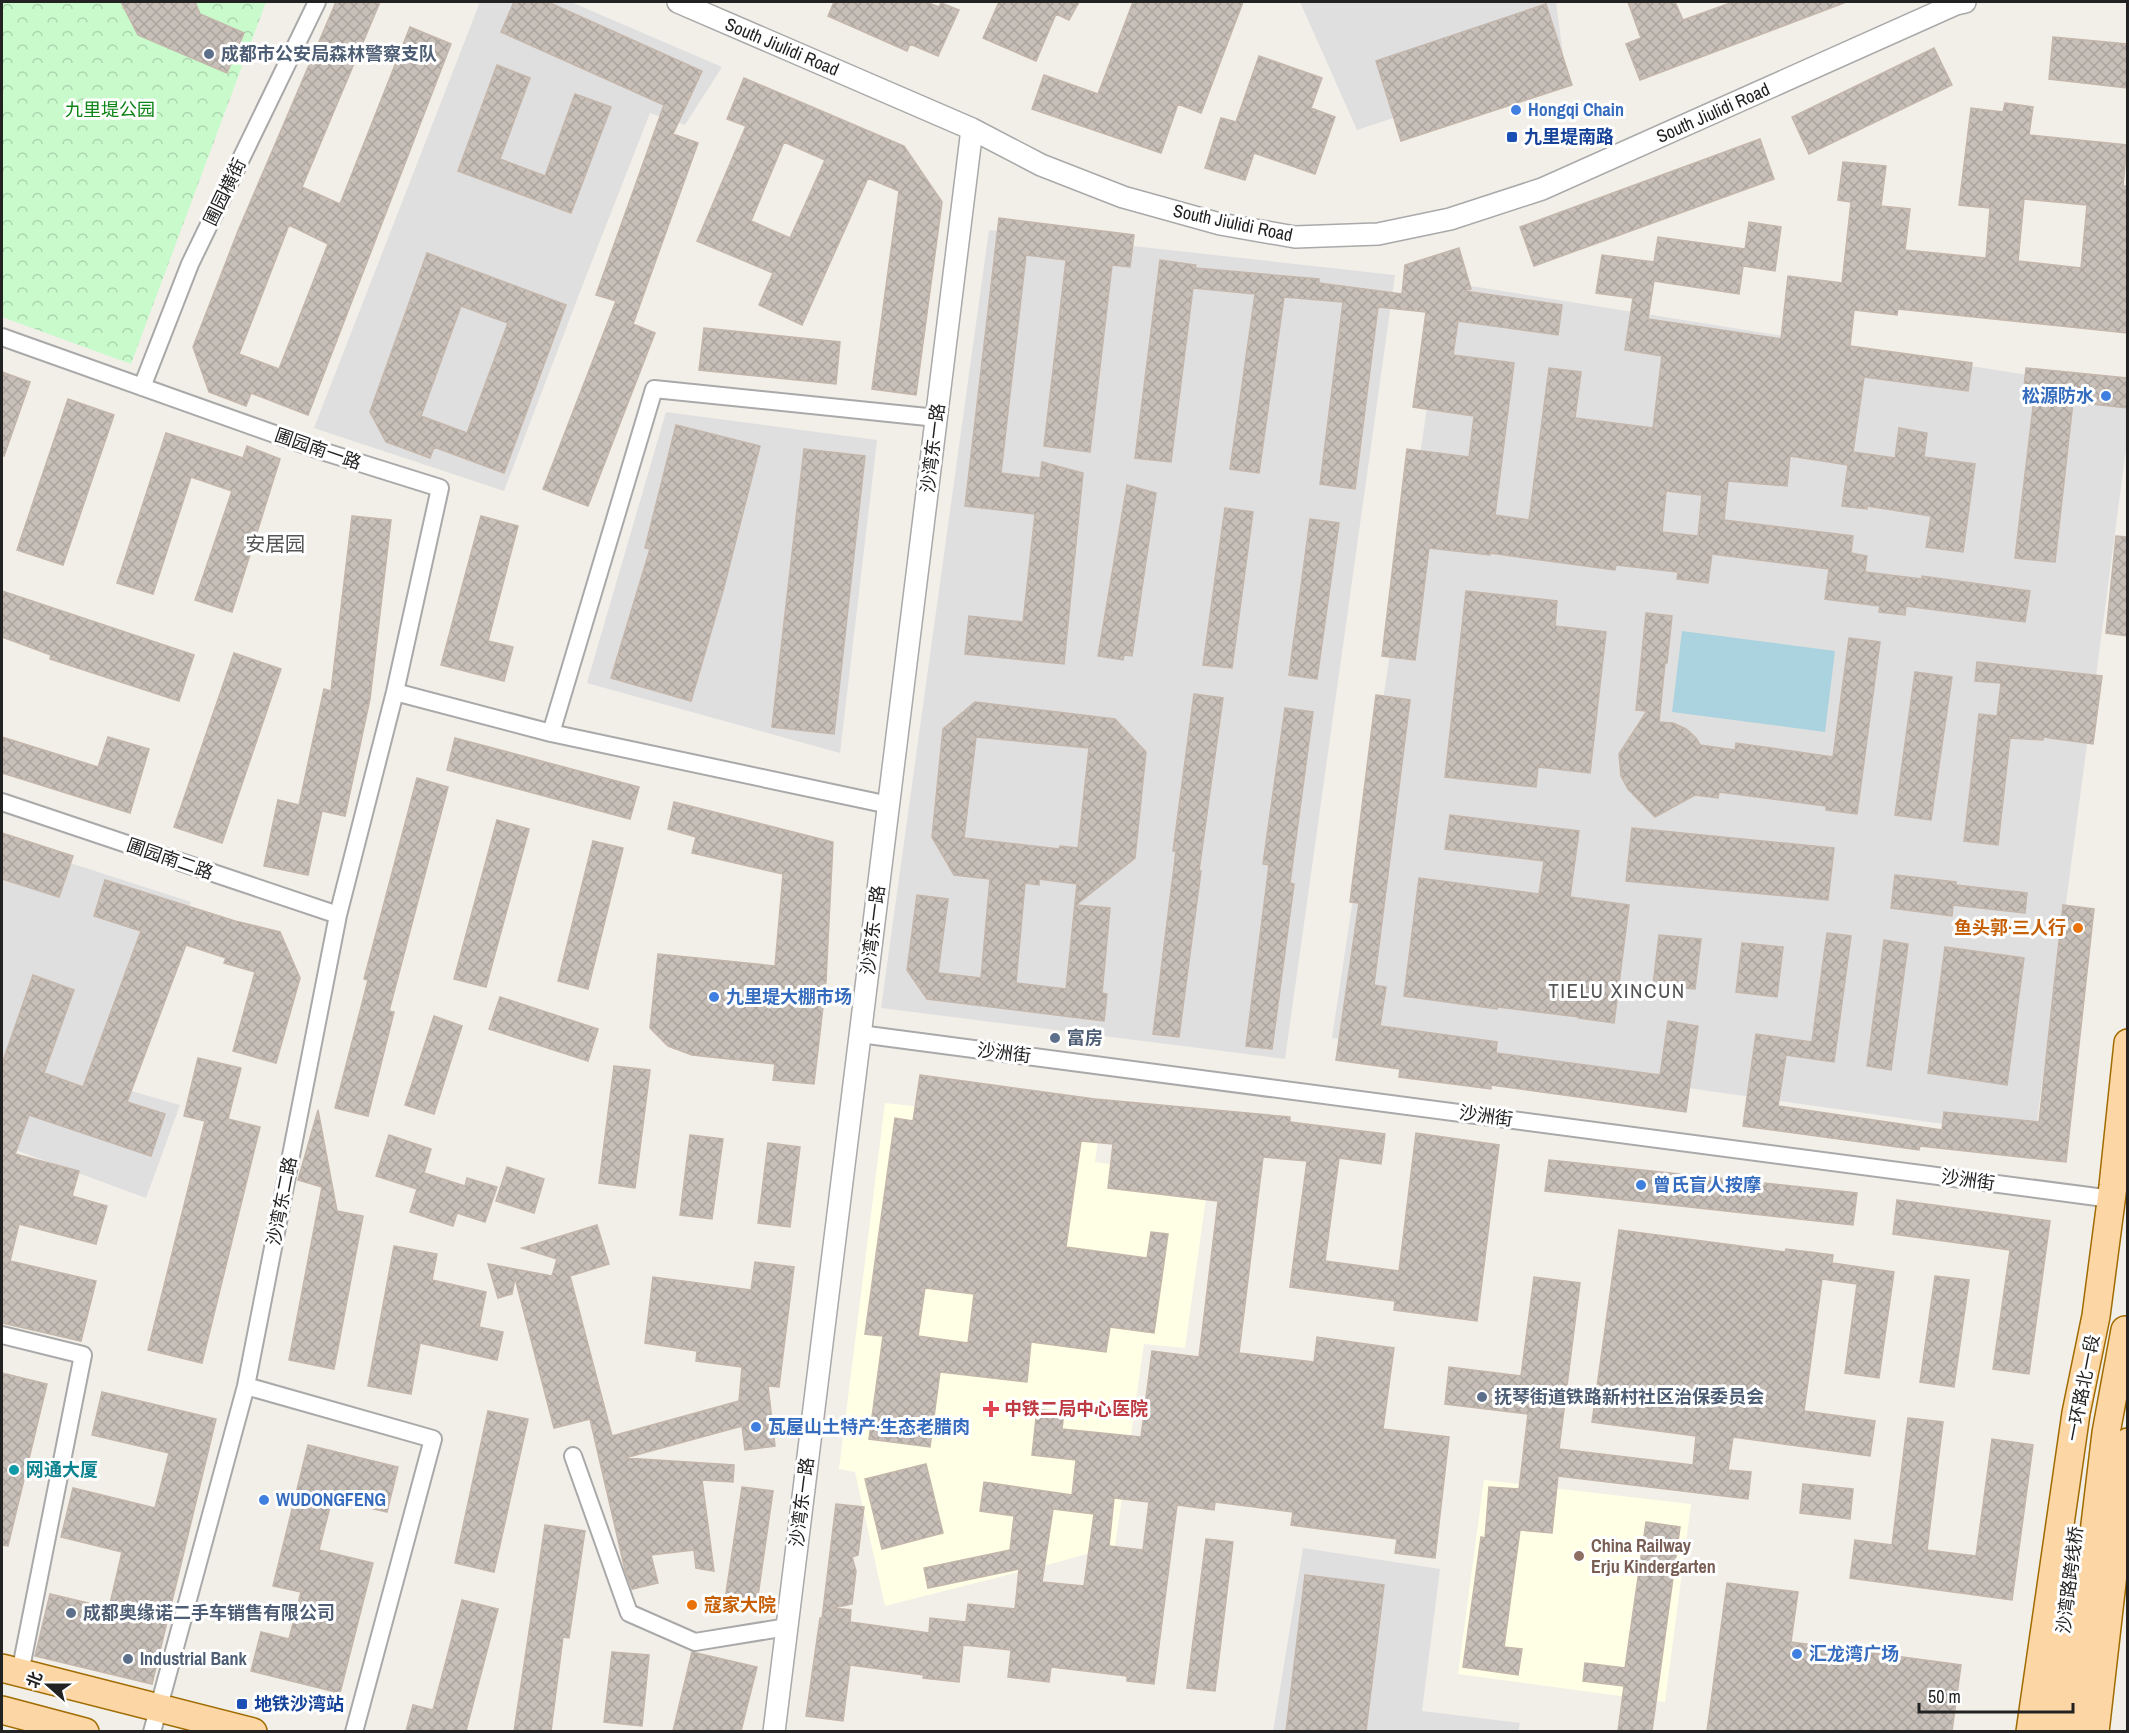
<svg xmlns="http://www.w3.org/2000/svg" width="2129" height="1733" viewBox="0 0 2129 1733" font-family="'Archivo Narrow','Noto Sans SC',sans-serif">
<defs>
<pattern id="park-crowns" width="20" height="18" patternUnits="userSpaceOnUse" patternTransform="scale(1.5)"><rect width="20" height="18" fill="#c8facc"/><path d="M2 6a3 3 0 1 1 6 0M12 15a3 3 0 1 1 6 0" fill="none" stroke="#acd6af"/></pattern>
<pattern id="building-cross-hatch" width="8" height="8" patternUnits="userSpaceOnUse" patternTransform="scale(1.5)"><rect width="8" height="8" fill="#c7bfb8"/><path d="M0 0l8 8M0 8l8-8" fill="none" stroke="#aba49e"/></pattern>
</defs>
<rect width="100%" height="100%" fill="#f2efe9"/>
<path fill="#e0dfdf" d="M480,2h91l151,65 -37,58 -35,-12 -72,184 -74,194 -190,-63z
M1300,2h256l8,60 -207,68z
M989,230l406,45 -110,784 -404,-51z
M1446,282l681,109v51l-92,695 -703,-99z
M666,412l211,28 -37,313 -253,-70z
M2,841l189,61 -70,186 59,17 -34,93 -144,-53z
M1303,1548l137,21 -18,142 98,12 -2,9h-245z"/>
<path fill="#ffffe5" d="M885,1103l215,23 -5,36 114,15 -24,171 -41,-4 -29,202 -53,15 -177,45 -30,-134 -16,-3z
M1484,1480l207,24 -26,198 -207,-28z"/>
<path fill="url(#park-crowns)" d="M2,2h264l-135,362 -129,-47z"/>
<path fill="#aad3df" d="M1682,631l153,20 -10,81 -153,-20z"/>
<path fill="url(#building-cross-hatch)" stroke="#c4b6ab" stroke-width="1.5" fill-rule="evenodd" d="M121,2h74l5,12 44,19 -17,40 -89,-38z
M336,2h44l-78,185 38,17 70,-177 41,17 -143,371 -57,-22 -5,13 -37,-14 -16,-45 45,-116zM289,225l39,19 -49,125 -40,-15z
M514,2h34l154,69 -29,63 25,9 -65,181 22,9 -67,173 -45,-17 73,-188 -20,-6 68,-190 -163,-73z
M834,2h92l13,5 2,-4 18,7 -21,46 -28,-12 -3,7 -79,-35z
M999,2h80l-10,18 -13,-6 -20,47 -53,-23z
M1133,2h110l-42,111 -23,-9 -17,49 -129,-44 12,-34 54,19z
M1628,2h47l8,18 50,-18h111v1l-204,77 -14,-36 15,-6z
M1546,4l26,81 -171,56 -25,-80z
M2053,37l74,7v44l-78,-9z
M1934,48l18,37 -143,69 -17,-37z
M1259,56l63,22 -11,30 24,9 -20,57 -61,-21 -9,27 -40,-12 16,-50 15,4z
M497,65l33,13 -30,81 45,17 30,-82 36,13 -40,106 -113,-42z
M744,78l160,68 38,56 -26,193 -44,-6 27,-198 -31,-13 -66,147 -43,-20 14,-32 -76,-32 49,-115 -19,-7zM784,142l41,18 -35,78 -39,-17z
M2005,103l28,4 -4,28 98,10 -4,41h4v147l-229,-24 -1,6 -43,-5 -4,36 122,17 -4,28 -104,-14 -11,75 42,6 4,-30 28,5 -3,24 51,7 -12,88 -37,-5 5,-31 -64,-10v3l-25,-3 6,-41 -58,-9 -3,30 -59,-5 -4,39 129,16 -2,17 16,3 -2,16 57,7v-3l108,15 -5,31 -119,-16 -1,9 -26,-3 1,-6 -55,-7 4,-30 -117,-15 -4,29 -31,-4 1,-7 -62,-7 -1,5 -125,-17v2l-61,-7 -14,112 -33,-4 25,-207 62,8 5,-41 -61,-9 13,-95 -48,-5 -23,182 -35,-5 23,-182 -59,-5 -25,176 -29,-4 25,-175 -62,-6 -22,174 -36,-4 25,-198 36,5 -1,3 124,11v4l83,11 3,-29 54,-17 12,41 -7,2 98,14 -4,30 -100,-14 -5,34 61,8 -19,152 34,5 20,-152 32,4 -6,46 78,10 9,-72 -37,-6 8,-52 -37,-5 6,-38 52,7 4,-25 87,12 4,-27 32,5 -6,44 -32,-5 -4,28 -85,-13 -6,38 133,20 7,-63 54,7 9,-81 -13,-2 5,-38 43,4 -5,40 29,3 -5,41 81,8 4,-50 -31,-3 12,-97 32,4zM2024,199l63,6 -6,63 -63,-7zM1666,491l36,4 -4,41 -36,-4z
M1760,139l14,40 -240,87 -14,-39z
M999,218l135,17 -4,32 -18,-2 -22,187 -46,-6 22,-186 -40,-5 -25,218 39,5 2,-16 41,11 -19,191 -99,-10 4,-38 54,6 12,-108 -70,-8z
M427,253l139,52 -62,168 -70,-26 -4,11 -44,-16 -16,-30zM461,306l47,17 -41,110 -46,-17z
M704,328l136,14 -4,42 -137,-14z
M2026,368l101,10v30l-54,-6 -18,160 -40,-4 19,-159 -11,-2z
M2,372l28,10 -26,74h-2z
M68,399l46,16 -51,150 -46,-15z
M676,425l84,21 -37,145 -32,110 -80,-23 39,-129 -5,-1z
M166,433l77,25 4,-12 33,13 -48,153 -37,-12 37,-109 -41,-14 -38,117 -36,-11z
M804,449l61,7 -31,278 -62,-7z
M1127,485l29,8 -24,163 -8,-1 -1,5 -25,-4z
M1225,508l28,4 -21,156 -29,-3z
M352,516l39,4 -21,179 -25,117 -23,-5 -14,64 -44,-9 14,-66 21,5 25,-116 7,2z
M481,516l37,10 -30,115 25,6 -9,34 -63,-16z
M1310,519l29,4 -22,156 -28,-4z
M2116,536l11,1v99l-21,-3z
M2,591l192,64 -15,46 -129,-42 1,-4 -49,-18z
M1466,591l91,10 -2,25 51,6 -16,141 -52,-6 -2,20 -91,-10z
M1646,613l26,3 -5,47h-2l-6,59 14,1 13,6 10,9 4,7 35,5 1,-7 97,14 16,-119 31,4 -23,172 -31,-4v-4l-107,-14 -1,6 -23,-3 -40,22 -27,-28 -7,-13 -2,-22 28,-43 -11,-1z
M234,653l47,16 -59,174 -48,-16z
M1977,662l125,14 -9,68 -50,-7v3l-33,-2 -12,107 -34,-4 15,-127 18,2 4,-33 -26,-2z
M1915,672l37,5 -21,143 -36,-5z
M1194,694l29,4 -24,173h2l-22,166 -26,-3 23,-183h-3z
M1376,695l34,5 -36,285 12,2 -6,39 117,16 -1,11 164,22 8,-54 30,5 -12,86 -195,-27v4l-92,-12 1,-8 -64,-9 23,-157 -9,-1z
M975,702l140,17 31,33 -11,106 -59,47 34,3 -8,85 5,1 -3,27 -177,-22 -20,-29 10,-75 31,4 -10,74 43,5 9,-99 -36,-4 -22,-38 11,-108zM976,737l113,11 -11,100 -18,-2 -1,3 -95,-11zM1039,879l38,5 -11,105 -50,-6 9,-100 14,2z
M1285,708l28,4 -23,171 4,1 -22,165 -26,-3 23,-181 -6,-1z
M2,737l96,30 10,-30 41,12 -19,64 -128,-40z
M455,738l184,49 -9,32 -183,-49z
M417,778l31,9 -59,224 5,1 -26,104 -33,-8 33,-128 -4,-1z
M674,802l159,40 -7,139 -12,103 -41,-4 2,-16 -83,-9 -24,-9 -18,-18 8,-74 117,12 8,-92 -91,-21 4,-16 -28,-8z
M1450,815l129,16 -9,66 59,8 -15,118 -35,-5v-1l-81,-10 -1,2 -93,-13 15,-118 120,16 5,-33 -99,-12z
M497,820l32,9 -43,158 -32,-8z
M1632,828l202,20 -6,52 -202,-19z
M2,833l71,23 -14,41 -57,-18z
M593,841l30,7 -35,141 -30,-8z
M1895,875l61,7v3l71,8 -2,20 -72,-8 -1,11 -61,-8z
M105,880l130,41 45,11 20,46 -24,85 -43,-12 22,-79 -31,-9 2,-5 -40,-13 -59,157 38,12 -14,42 -122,-41 -14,39 64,17 -7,25 35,10 -11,38 -77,-20 -9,37 86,20 -15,60 -79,-18v-259l31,-89 41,15 -30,83 39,14 58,-156 -47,-15z
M2063,905l31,4 -28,253 -146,-16 -1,4 -176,-24 13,-92 56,8 15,-109 24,3 -17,126 -48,-7 -8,51 164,24 2,-18 95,10z
M1659,935l42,4 -6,50 -42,-4z
M1884,940l24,4 -17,126 -24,-4z
M1742,943l41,4 -6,50 -41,-5z
M1945,947l79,11 -17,127 -79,-12z
M500,997l98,32 -10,32 -99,-32z
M434,1016l28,10 -28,88 -29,-9z
M198,1058l43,10 -13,51 32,8 -58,236 -54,-13 57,-229 -21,-5z
M614,1066l36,4 -15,118 -36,-5z
M920,1075l175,24 195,18v5l95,12 -4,30 -42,-6 -14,103 74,10 17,-138 83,12 -22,176 -83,-11 1,-9 -105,-14 17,-126 -44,-4 -24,196 75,9 3,-25 77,11 -11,81 66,8 -14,121 -40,-5 2,-14 -106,-14 2,-13 -78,-10 -1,8 -37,-5 -23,179 -27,-3v-5l-76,-9 -2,15 -41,-5 3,-27 -48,-5 -4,37 -36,-4 1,-3 -74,-10 -7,56 -37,-5 14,-98h2l14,-114 28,3 -6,48 -6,2 4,14 -4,33 -19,4 18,2 -1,12 79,11 1,-15 36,4 2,-18 47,5 4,-40 -91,19 -4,-20 86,-18 4,-34 -34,-5 4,-29 88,13 4,-35 -44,-5 5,-46 27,3 -2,17 79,8 11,-86 47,6 19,-156 -110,-13 5,-44 -32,-3 -15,106 81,11 4,-26 17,2 -14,99 -44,-6 -4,25 -75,-10 -4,40 -87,-10 -10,75 -61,-8 14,-103 -18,-2 30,-216 18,3zM925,1288l49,6 -6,49 -50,-7zM1114,1498l35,4 -6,48 -34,-4zM1053,1509l41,5 -10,72 -42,-4z
M318,1110l19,101 26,5 -29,153 -45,-9 33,-173 -24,-7z
M389,1135l42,14 -7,24 41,13 2,-8 30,9 -12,35 -28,-9 -4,13 -43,-14 7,-23 -41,-13z
M690,1135l33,4 -11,80 -32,-4z
M768,1143l32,4 -10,80 -32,-4z
M1549,1160l308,33 -4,32 -308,-34z
M507,1167l37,12 -10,34 -38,-12z
M1897,1200l153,21 -21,153 -36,-5 17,-119 -117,-16z
M597,1225l12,39 -39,12 42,160 127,-35 3,-34 -46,-6 1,-10 -52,-8 8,-66 98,13 4,-28 39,5 -15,120 -11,-1 7,60 -30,4 -3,-24 -117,32 109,7 -1,17 -31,-2 12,91 -18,-3 -2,-18 -43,5 7,28 -26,6 -7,-19 -35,-151 -36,9 -39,-150 -3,16 -14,4 -10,-34 64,12 5,-17 -35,-11z
M1619,1230l166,22 1,-3 47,6 -1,8 62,9 -15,106 -34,-5 12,-89 -35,-5 -18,132 71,10 -5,35 -137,-19 -5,33 23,2 -3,27 -190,-23 -6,57 -32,-3 -16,117 18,2 -4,26 -55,-8 18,-130 4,1 4,-51 30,2 9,-75 -83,-10 4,-37 72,9 13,-99 46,6 -21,166 134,16 3,-29 -104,-14z
M394,1246l43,8 -5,26 54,12 -7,35 24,5 -6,28 -77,-17 -9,51 -43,-8z
M1935,1276l34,4 -15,107 -34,-5z
M2,1373l45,11 -39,162 -6,-1z
M102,1392l114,27 -64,265 -117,-28 15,-62 59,14 13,-56 -61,-15 12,-49 82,20 14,-55 -77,-18z
M488,1411l40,8 -34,153 -39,-9z
M1908,1418l35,4 -16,128 49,6 16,-117 41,6 -21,155 -162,-22 5,-38 37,5z
M308,1445l90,22 -11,45 -55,-13 -13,51 54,13 -33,130 -89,-22 10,-39 28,7 12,-47 -28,-6z
M926,1464l17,69 -61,16 -17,-70z
M1803,1484l50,5 -3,30 -50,-6z
M742,1487l31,4 -17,119 -32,-4z
M1646,1522l34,5 -28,204h-34l6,-45 -41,-5 2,-18 40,5z
M545,1525l40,6 -16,107 -6,-1 -12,94h-37z
M1206,1539l27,3 -18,149 -28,-3z
M1305,1575l79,10 -18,146h-80z
M1727,1583l71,9 -7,50 170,23 -9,66h-245z
M462,1600l36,9 -32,122h-60l7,-26 20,5z
M612,1652l37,3 -7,71 -38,-4z
M692,1652l65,15 -16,64h-68z"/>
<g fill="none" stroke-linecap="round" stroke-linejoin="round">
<defs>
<path id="minor" d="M2,337l323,115 115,36 -45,204 -57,223 -92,471 -94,346
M142,387l48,-123 127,-262
M395,692l156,41 338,72
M551,733l103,-344 283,29
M2,802l336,113
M860,1034l1252,165
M2,1335l81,20 -63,318
M246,1386l187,53 -79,293
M573,1456l56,157 66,29 92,-15"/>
<path id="tertiary" d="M678,2l294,127 69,36 82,32 97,27 75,13 83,-3 72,-15 92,-30 414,-185 9,-2
M774,1732l198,-1603"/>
<path id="primary" d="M2,1668l251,64
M2,1710l83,22
M2030,1732l46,-319 20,-97 17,-130 15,-143
M2050,1732l15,-117
M2070,1732l36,-299 19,-103
M2095,1732l33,-290"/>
</defs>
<use href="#minor" stroke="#a9a9a9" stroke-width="20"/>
<use href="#tertiary" stroke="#a9a9a9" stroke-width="24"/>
<use href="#primary" stroke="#a06b00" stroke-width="30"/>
<use href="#minor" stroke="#fff" stroke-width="16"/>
<use href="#tertiary" stroke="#fff" stroke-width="21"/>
<use href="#primary" stroke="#fcd6a4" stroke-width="27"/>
</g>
<g fill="#5c6f8a" stroke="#fff" stroke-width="2">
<circle cx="209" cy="54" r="6"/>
<circle cx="1055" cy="1038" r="6"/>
<circle cx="1482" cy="1397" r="6"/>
<circle cx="71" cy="1613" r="6"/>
<circle cx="128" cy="1659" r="6"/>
</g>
<g fill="#3f7fe0" stroke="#fff" stroke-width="2">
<circle cx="1516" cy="110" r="6"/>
<circle cx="2106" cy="396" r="6"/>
<circle cx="714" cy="997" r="6"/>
<circle cx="1641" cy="1185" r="6"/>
<circle cx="756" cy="1427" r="6"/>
<circle cx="264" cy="1500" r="6"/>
<circle cx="1797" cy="1654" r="6"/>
</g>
<g fill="#1a4fb4" stroke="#fff" stroke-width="2">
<rect x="1506" y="131" width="12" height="12" rx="3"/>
<rect x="236" y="1698" width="12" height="12" rx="3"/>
</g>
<g fill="#e8710a" stroke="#fff" stroke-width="2">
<circle cx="2078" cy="928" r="6"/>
<circle cx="692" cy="1605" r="6"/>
</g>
<path fill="#e0444e" stroke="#fff" stroke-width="2" d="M988 1400h6v6h6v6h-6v6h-6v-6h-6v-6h6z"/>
<circle fill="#0f9aa8" stroke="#fff" stroke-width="2" cx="14" cy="1470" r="6"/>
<circle fill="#8d6e63" stroke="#fff" stroke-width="2" cx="1579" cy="1556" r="6"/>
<g text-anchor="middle" stroke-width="6" stroke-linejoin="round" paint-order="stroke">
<g font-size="18" fill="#222" stroke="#fff">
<text transform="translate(782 47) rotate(23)" y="6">South Jiulidi Road</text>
<text transform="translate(1713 113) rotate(-24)" y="6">South Jiulidi Road</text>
<text transform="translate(225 192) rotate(-64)" y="6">圃园横街</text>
<text transform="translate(1233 223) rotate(12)" y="6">South Jiulidi Road</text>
<text transform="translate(933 448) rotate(-83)" y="6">沙湾东一路</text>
<text transform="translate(318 449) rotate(19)" y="6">圃园南一路</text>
<text transform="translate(170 859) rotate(19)" y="6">圃园南二路</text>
<text transform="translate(873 930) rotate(-83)" y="6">沙湾东一路</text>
<text transform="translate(1004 1053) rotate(7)" y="6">沙洲街</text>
<text transform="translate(1486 1116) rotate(8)" y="6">沙洲街</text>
<text transform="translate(1968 1180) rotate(8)" y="6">沙洲街</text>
<text transform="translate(282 1201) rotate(-79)" y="6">沙湾东二路</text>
<text transform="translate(2083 1388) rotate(-79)" y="6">一环路北一段</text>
<text transform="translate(802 1502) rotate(-83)" y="6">沙湾东一路</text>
<text transform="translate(2070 1580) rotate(-83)" y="6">沙湾路跨线桥</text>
</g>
<g font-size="18" font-weight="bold" fill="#4e5e75" stroke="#fff" text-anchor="start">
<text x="221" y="60">成都市公安局森林警察支队</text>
<text x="1067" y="1044">富房</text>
<text x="1494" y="1403">抚琴街道铁路新村社区治保委员会</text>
<text x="83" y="1619">成都奥缘诺二手车销售有限公司</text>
<text x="140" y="1665">Industrial Bank</text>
</g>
<g font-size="18" fill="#0c8416" stroke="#fff">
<text x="110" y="116">九里堤公园</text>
</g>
<g font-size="18" font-weight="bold" fill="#366cbe" stroke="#fff" text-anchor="start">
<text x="1528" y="116">Hongqi Chain</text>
<text x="2094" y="402" text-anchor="end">松源防水</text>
<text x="726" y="1003">九里堤大棚市场</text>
<text x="1653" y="1191">曾氏盲人按摩</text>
<text x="768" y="1433">瓦屋山土特产·生态老腊肉</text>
<text x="276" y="1506">WUDONGFENG</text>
<text x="1809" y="1660">汇龙湾广场</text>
</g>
<g font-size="18" font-weight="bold" fill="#164399" stroke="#fff" text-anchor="start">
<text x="1524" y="143">九里堤南路</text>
<text x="254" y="1710">地铁沙湾站</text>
</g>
<g font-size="18" font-weight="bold" fill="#c56008" stroke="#fff" text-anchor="end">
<text x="2066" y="934">鱼头郭·三人行</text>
<text x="704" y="1611" text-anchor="start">寇家大院</text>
</g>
<g font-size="18" font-weight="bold" fill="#be3a42" stroke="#fff" text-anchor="start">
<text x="1004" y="1415">中铁二局中心医院</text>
</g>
<g font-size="18" font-weight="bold" fill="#0d838f" stroke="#fff" text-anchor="start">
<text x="26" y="1476">网通大厦</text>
</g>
<g font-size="18" font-weight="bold" fill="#785e54" stroke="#fff" text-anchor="start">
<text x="1591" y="1552">China Railway<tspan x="1591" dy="21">Erju Kindergarten</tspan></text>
</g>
<g font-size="20" fill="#555" stroke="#fff">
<text x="275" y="551">安居园</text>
</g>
<g font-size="21" letter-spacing="1.5" fill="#555" stroke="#fff">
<text x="1617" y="998">TIELU XINCUN</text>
</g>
</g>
<rect width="2129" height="1733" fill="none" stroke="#222222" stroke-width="6"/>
<g transform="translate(48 1685) rotate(291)" stroke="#ffffff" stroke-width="4.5" paint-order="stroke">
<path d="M0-4.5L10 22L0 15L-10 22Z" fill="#222222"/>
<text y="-9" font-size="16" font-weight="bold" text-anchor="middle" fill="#222222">北</text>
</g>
<path d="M1919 1703v9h154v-9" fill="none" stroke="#222222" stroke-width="3"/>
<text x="1928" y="1703" font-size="18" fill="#222222" stroke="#ffffff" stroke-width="4.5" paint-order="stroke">50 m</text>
</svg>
